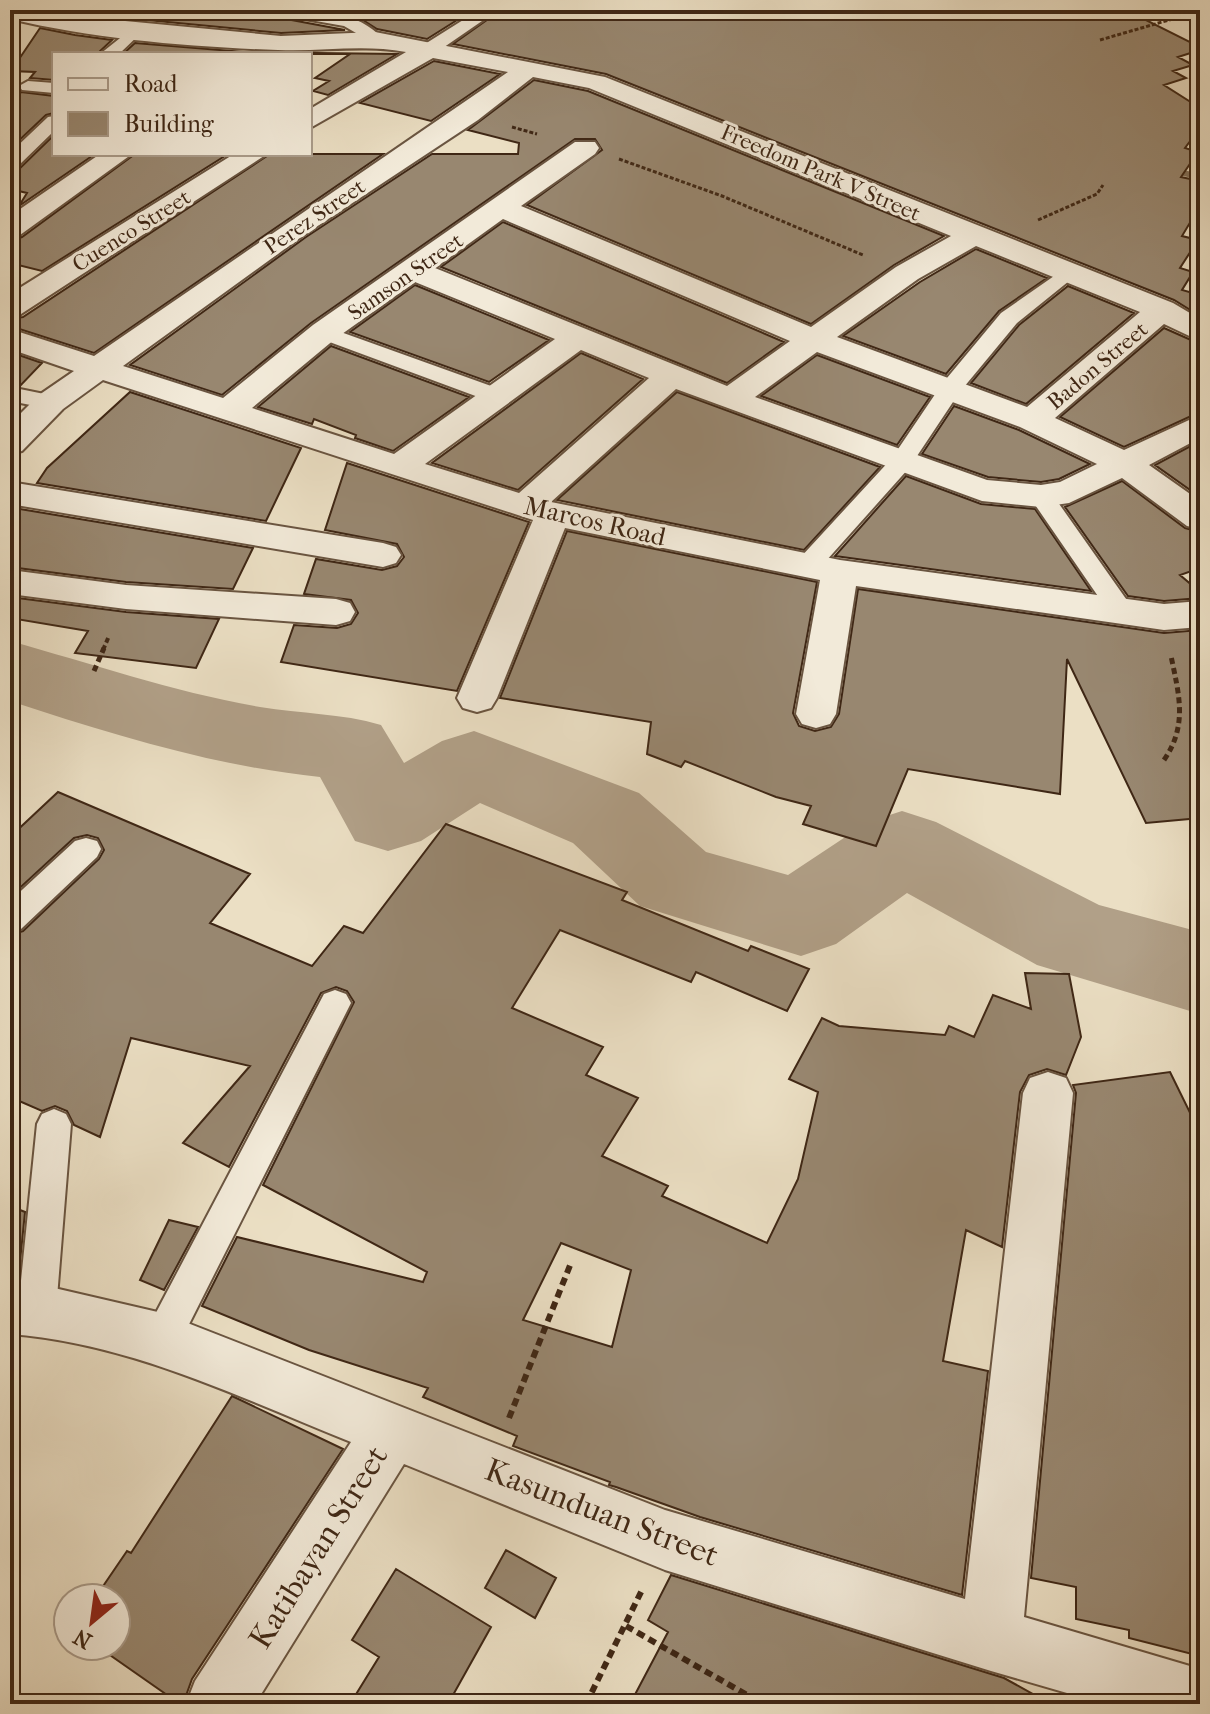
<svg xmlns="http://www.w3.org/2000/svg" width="1210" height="1714" viewBox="0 0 1210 1714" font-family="'IM FELL French Canon',serif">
<rect width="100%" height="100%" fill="#ebdfc4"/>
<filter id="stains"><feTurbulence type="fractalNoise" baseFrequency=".0025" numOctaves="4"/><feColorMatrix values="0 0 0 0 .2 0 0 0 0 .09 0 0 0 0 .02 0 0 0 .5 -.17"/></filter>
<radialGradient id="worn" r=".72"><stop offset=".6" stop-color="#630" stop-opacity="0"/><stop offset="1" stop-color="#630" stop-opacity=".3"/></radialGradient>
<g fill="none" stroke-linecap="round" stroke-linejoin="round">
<path fill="#83705a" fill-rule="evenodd" d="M1163,165l37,9v6l-41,-10v-4z"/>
<path fill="#b1a088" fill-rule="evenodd" d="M10,641c83,23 164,51 250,66 41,7 81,6 121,18l23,38 38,-22 32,-10 165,62 67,59 82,23 80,-53 34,-11 34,11 163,83 101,27v82l-163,-49 -130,-72 -71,51 -35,12 -161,-50 -67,-63 -93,-40 -59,38 -33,10 -33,-10 -35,-64c-107,-11 -209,-43 -310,-76z"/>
</g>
<path fill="#988770" stroke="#3f2715" stroke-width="2" fill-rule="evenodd" d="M114,10h157l10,8 64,12 -64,3 -228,-22z
M331,10h142l-46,29 -50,-10 -16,-10z
M501,10h625l74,37v3l-22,7 15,8 -20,6 13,7 -22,7 36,23v20l-15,20 13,4 -17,25 19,4v25l-18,30 16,4 -18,28 13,4 -11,18 18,5v21l-26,-16 -568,-226 -153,-30z
M40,28l35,7 37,5 -15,14h-43v26l-24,-2 5,-6 -24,-1z
M135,43l109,9 153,2 -69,41 -15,-4 16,-10 -14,-3 35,-24h-227z
M434,61l66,13 -69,47 -71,-18z
M534,80l54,11 356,145 -50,29 -83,59 -284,-119 75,-55 -7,-11h-20l-264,184 -89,72 -92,-30 176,-128 126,-83h86l1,-11 -51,-13z
M21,92l33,4v17l-8,2 -36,34v-41z
M54,135v19h41l-76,52 8,-13 -17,-4v-17l9,-3z
M135,154h93l-186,117 -32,-8v-22l12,-4z
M270,154h113l-289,199 -84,-27v-7l13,-2z
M503,222l281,120 -57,41 -286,-116z
M976,249l71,29 -48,33 -53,63 -103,-38 77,-54z
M415,285l134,55 -60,42 -139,-50z
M1068,286l66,27 -108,91 -55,-21 48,-58z
M1164,328l36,16v68l-76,35 -64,-30z
M331,346l138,51 -76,54 -38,-13 1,-3 -42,-16 -2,5 -54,-17z
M10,352l32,11 -22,23 -10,-2z
M581,353l62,26 -125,111 -86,-27z
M817,355l113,42 -33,48 -136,-49z
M130,392l171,56 -35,73 -229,-38 10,-15z
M677,392l203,75 -76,83 -247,-50z
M954,406l65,24 71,34 -31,15 -18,3 -53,-5 -66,-23z
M1200,441v56l-45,-32z
M347,463l182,59 -72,169 -176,-29 13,-37 43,3 14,-4 7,-11 -7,-13 -47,-6 12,-35 66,11 15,-4 7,-9 -7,-13 -72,-14z
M906,476l75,28 54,5 56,82 -256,-35z
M1122,481l63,47 15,4v36l-20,7 20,17v6l-36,3 -36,-5 -63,-89z
M20,509l233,39 -20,41 -107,-7 -116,-15v-43z
M567,531l250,51 -24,131 6,13 16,5 16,-4 8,-13 19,-125 306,44 36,-3v188l-54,5 -79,-164 -7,135 -152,-25 -32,77 -73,-22 8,-18 -35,-9 -91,-36 -4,6 -34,-13 4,-32 -151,-24z
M10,597l116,15 93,7 -23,49 -121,-15 13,-22 -78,-13z
M58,792l192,82 -40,49 102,43 32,-40 19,7 83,-109 181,68 -5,8 126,51 3,-5 58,23 -22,42 -91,-39 -5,10 -131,-52 -48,78 91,39 -17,28 52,23 -36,58 66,30 -6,10 105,47 31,-64 20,-87 -29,-13 33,-61 17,8 106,9 4,-9 25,11 19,-42 38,14 -6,-36 44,1 12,63 -15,38 -19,-6 -18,6 -9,17 -18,155 -36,-17 -23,131 45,10 -26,224 -262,-78 -84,-30 -7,-2 1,-3 -97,-36 4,-10 -94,-39 5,-9 -119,-38 -107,-44 35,-69 186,45 4,-10 -164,-87 91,-183 -7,-11 -11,-4 -15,6 -92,174 -46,-24 67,-77 -119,-28 -31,99 -26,-12 -7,-14 -12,-5 -13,5 -32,-14v-162l13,-4 76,-72 5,-9 -6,-12 -11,-3 -13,3 -64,59v-60zM561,1243l70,27 -19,77 -89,-27z
M1170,1072l30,61v523l-71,-18v-8l-53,-11v-32l-45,-9 45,-485 -3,-8z
M10,1206l15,6 -5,50 -10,-4z
M169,1220l29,7 -34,63 -24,-10z
M232,1396l111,53 -151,230 -9,25h-3l-83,-58h19v-48h-21l32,-47 4,2z
M506,1550l50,28 -21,40 -50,-30z
M396,1569l95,58 -43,77h-98l29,-47 -27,-17z
M671,1575l333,103 47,26h-421l38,-72 -20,-12z"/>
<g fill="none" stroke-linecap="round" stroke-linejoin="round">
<defs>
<path id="lane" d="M274,10c37,0 83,-1 109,29l-8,5 -31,-18 -62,-11z
M479,10h19l-61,42h-12v-8z
M134,27l8,5 -23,22h-19z
M28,81l26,2v10l-32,-3 -3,-4z
M54,116v15l-37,36 -7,2v-16l38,-36z
M1067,267l7,2 3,4 -3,4 -57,46 -58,70 -50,75 -92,103h-18l-4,-6 4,-6 93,-101 50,-74 59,-71z
M324,326l181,65 3,5 -11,7 -8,-2 -173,-64 -3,-5z
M10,387l49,10 3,5 -11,7 -41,-8z
M1041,489l9,2 81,115 4,6 -4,6h-18l-84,-122z
M86,838l11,3 4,8 -4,8 -76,72 -11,3v-31l65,-60z
M335,990l11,4 5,9 -176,349 -13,5 -13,-5 -6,-13 6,-13 175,-332z
M54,1109l12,5 5,10 -15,186 -6,12 -13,5 -13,-5 -6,-12 19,-186 5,-10z"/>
<path id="street" d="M10,10l271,26 94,-4 230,45 568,226 27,16v22l-36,-17 -109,94 69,32 76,-35v23l-51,27 51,36v28l-13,-3 -65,-48 -53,25 -28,4 -59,-6 -306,-112 -125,113 289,58 324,44 36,-3v26l-36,3 -308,-44 -20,128 -6,10 -14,4 -14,-4 -6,-10 24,-134 -255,-52 -68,170 -6,10 -14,4 -14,-4 -6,-10 76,-178 -430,-140 -40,29 -41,42 -12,3v-30l29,-29 35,-24 -64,-22v-20l84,27 414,-284 -75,-14 -123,70v-19l96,-57c-44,-8 -85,0 -128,-2 -89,-3 -182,-11 -268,-31zM533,77l56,11 362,148 -55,31 -85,60 -290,-121 74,-52 4,-6 -4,-6h-20l-262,183 -90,73 -100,-32 181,-131 174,-115zM503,219l287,122 -63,45 -292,-118zM976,246l164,66 -113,95 -190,-70 81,-58zM415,282l140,57 -161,115 -142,-46 83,-69zM581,350l68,28 -130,115 -94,-29zM817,352l203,75 77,37 -37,18 -19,3 -54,-5 -232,-83z
M100,154h32l-112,81 -10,3v-22z
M234,154h33l-246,160 -11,2v-22z
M10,482l373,61 13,4 5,8 -5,8 -13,4 -373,-63z
M10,570l116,15 210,14 14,4 5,9 -5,9 -14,4 -210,-16 -116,-15z
M1048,1072l18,6 7,15 -49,524 176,52v35h-95l-114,-33 -326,-101 -261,-106 -149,240h-69l9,-23 156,-239c-110,-44 -221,-99 -341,-108v-52l27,2 125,29 503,197 300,89 58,-506 7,-15z"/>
</defs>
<use href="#lane" stroke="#6a5541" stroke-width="4"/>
<use href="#street" stroke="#6a5541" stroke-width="4"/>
<path stroke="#3f2715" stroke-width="3" stroke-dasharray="4 2" stroke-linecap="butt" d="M1049,11l3,-1
M1100,40l100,-29
M512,127l25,7
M619,159l103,37 141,59
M1038,220l59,-26 6,-9"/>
<path stroke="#3f2715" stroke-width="4" stroke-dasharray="5 3" stroke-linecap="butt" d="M103,650l6,-14"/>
<path stroke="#3f2715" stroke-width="5" stroke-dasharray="6 4" stroke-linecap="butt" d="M94,671l10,-23
M1164,760c24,-35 15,-65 7,-104"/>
<path stroke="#3f2715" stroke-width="6" stroke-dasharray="8 5" stroke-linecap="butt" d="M509,1418l62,-155
M626,1626l137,78
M586,1704l56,-114"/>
<use href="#lane" fill="#f2ead9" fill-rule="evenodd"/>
<use href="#street" fill="#f2ead9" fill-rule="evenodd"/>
</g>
<g text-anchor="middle" stroke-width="6" stroke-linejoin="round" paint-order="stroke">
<g font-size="22" fill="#3f2715" stroke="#f2ead9">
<text transform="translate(821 172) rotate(23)" y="8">Freedom Park V Street</text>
<text transform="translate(314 216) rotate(-34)" y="8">Perez Street</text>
<text transform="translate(131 230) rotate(-32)" y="8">Cuenco Street</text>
<text transform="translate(405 276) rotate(-35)" y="8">Samson Street</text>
<text transform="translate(1097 365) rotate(-40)" y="8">Badon Street</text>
</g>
<g font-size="26" fill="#3f2715" stroke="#f2ead9">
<text transform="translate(595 521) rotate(13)" y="9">Marcos Road</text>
</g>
<g font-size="32" fill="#3f2715" stroke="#f2ead9">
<text transform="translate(602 1512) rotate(21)" y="11">Kasunduan Street</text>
<text transform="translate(318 1547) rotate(-58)" y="11">Katibayan Street</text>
</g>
</g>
<rect width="1210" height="1714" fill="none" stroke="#ebdfc4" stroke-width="40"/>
<rect x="12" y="12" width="1186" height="1690" fill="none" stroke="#3f2715" stroke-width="4"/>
<rect x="20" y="20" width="1170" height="1674" fill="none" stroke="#3f2715" stroke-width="2"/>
<rect x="52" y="52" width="260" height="104" fill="#f2ead9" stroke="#aa9c8b" stroke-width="2"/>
<rect x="68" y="78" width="40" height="12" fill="#f2ead9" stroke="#aa9c8b" stroke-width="2"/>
<text x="124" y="92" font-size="24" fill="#3f2715">Road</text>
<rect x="68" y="112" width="40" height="24" fill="#988770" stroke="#aa9c8b" stroke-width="2"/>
<text x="124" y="132" font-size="24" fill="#3f2715">Building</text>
<g transform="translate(92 1622) rotate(209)"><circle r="38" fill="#f2ead9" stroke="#aa9c8b" stroke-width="2"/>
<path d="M0-6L14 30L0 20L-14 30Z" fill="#8f2418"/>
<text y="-12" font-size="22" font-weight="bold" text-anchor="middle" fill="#3f2715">N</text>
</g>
<rect width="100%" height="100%" filter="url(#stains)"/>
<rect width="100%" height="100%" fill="url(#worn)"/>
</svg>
